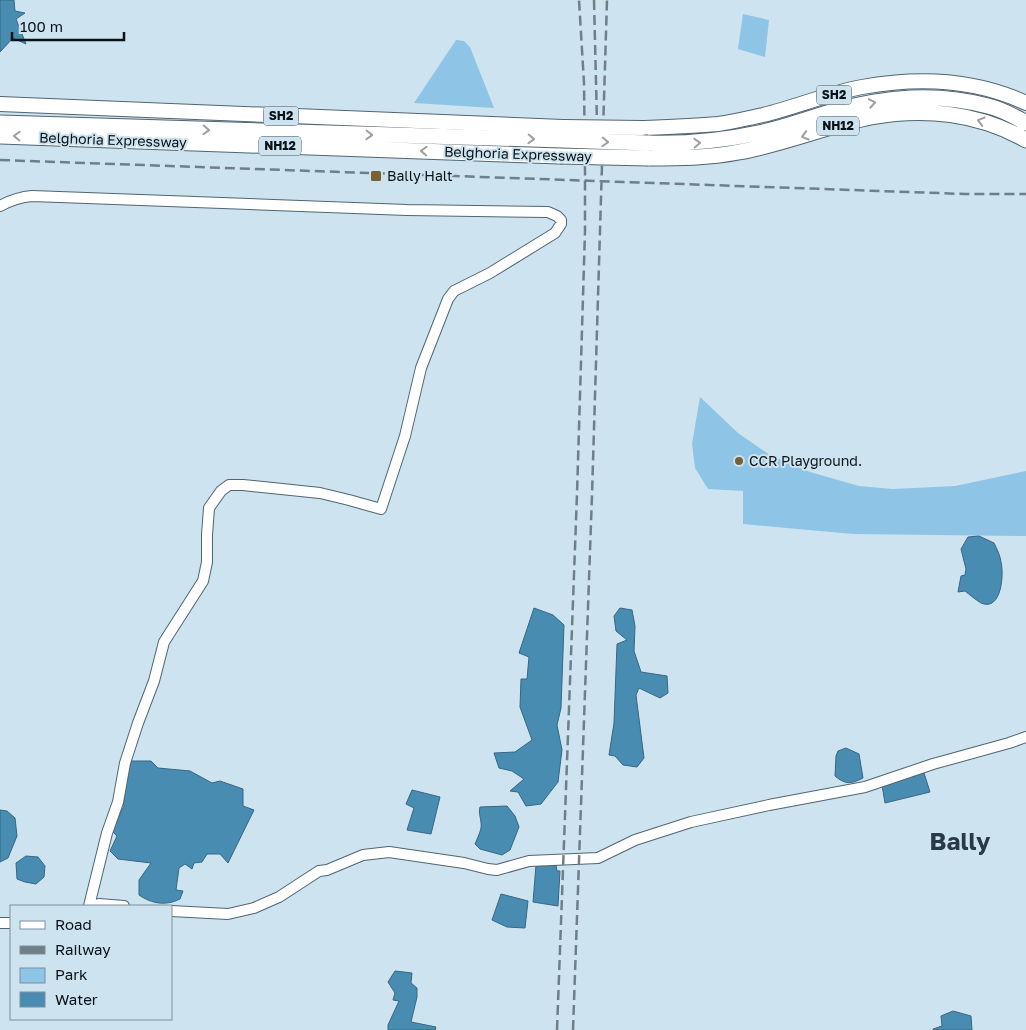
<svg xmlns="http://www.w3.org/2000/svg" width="1026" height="1030" viewBox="0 0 1026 1030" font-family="'Golos Text',sans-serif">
<rect width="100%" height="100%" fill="#cde3f0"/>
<path fill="#8ec5e6" d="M743,14l26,6 -4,37 -27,-8z
M456,40l8,1 6,6 24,61 -80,-5z
M700,397l38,36 32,22 40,17 49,14 34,3 62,-3 71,-15v65l-173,-2 -110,-10v-33l-35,-2 -13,-21 -3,-24z"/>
<path fill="#498cb1" stroke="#366783" d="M0,0h14l1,11 10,2 -9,6 10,25 -13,-6 -13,14z
M979,536l15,7c3,6 6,12 7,19 3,11 1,50 -20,41 -5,-3 -11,-8 -16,-12l-7,1 3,-16 4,-1 1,-6 -5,-20 7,-12z
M534,608l19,7 11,10 -3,83 -4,17 5,25 -4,32 -17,22 -15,2 -8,-14 -8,-1 14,-12 -12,-8 -13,-3 -5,-15 21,-1 17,-12 -12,-33 1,-28h6l2,-22 -10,-4z
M620,608l12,2 3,16 -1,25 7,21 26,4 1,17 -8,5 -21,-10 -3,7 8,63 -7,9 -14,-2 -8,-9 -6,-1 5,-32 3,-79 10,-4 -11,-9 -2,-15z
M846,748l13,6 4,24c-12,6 -17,7 -28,-2l1,-20 2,-5z
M131,761h20l7,7 32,3 22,12 8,-2 23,8v17l11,4 -26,53 -8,-9h-13l-5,8 -8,1 -2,6 -7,-5 -6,4 -3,22 7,1 -3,8c-14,7 -28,5 -41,-4v-15l12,-17 -33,-4 -8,-8 7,-15 -5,-5 12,-25 -2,-9z
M919,772l5,1 6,19 -45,11 -3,-18z
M412,790l28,7 -9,37 -24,-4 7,-22 -8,-4z
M507,806l8,10 4,11 -9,23 -8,5 -22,-6 -5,-5c2,-5 5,-11 6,-16 1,-8 -3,-14 -1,-21z
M0,810l7,1 8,7 2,18 -9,22 -8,4z
M26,856l12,1 7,9 -1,11 -8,7 -11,-2 -8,-3 -1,-16z
M536,865h20l1,6h3l-2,35 -25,-4z
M501,894l27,7 -3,27 -18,-1 -15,-7z
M395,971l17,2 -1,10 6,5v9l-6,25 25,5 -1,3h-47v-5l11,-24 -6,-1 2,-7 -7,-11z
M953,1011l18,5 1,14h-39v-1l9,-3 -1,-10z"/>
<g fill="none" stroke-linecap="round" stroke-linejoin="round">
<defs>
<path id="tertiary" d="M0,206c11,-6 20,-9 32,-10l375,14 141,2 9,4 4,4v4l-6,9 -65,40 -36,18 -6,8 -27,69 -16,68 -24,73 -32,-9 -29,-7 -77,-8h-14l-8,6 -12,17 -2,27v27l-4,19 -39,61 -10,39 -16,42 -13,40 -7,39 -11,31 -18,73
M92,906l7,-2 25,2
M171,911l57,3 26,-6 25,-11 40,-26 8,-1 36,-15 26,-3 75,11 24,6 9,1 32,-9 69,-3 37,-18 56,-18 78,-17 96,-18 68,-23 76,-21 17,-6
M0,923h11"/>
<path id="primary" d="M0,104l563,23
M642,128c25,-1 51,-2 76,-4 15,-2 30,-6 45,-9 33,-8 66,-22 99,-28 55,-10 113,-8 164,16"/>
<path id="motorway" d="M0,123l562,17
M0,136l560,20
M648,143c38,1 73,-2 110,-10 26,-5 51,-15 76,-22 52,-14 102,-19 154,-5 13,3 26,10 38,17
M648,158c30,0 60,0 91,-6 45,-8 87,-26 132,-35 53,-10 108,-4 155,23"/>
</defs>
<use href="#tertiary" stroke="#516570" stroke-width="12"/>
<use href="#primary" stroke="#516570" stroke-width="16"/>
<use href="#motorway" stroke="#516570" stroke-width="17"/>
<use href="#tertiary" stroke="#fff" stroke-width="10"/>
<use href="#primary" stroke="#fff" stroke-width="14"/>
<use href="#motorway" stroke="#fff" stroke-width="15"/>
<path stroke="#707e88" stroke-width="2.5" stroke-dasharray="10 5" stroke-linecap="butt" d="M594,0l3,123
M0,160l965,34h61
M557,1030l20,-536 8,-263v-62l-1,-86 -5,-83
M573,1030l19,-535 15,-495"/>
<defs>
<path id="primary-bridge" d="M563,127l79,1"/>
<path id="motorway-bridge" d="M562,140l86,3
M560,156l88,2"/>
</defs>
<use href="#primary-bridge" stroke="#516570" stroke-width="16" stroke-linecap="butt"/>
<use href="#motorway-bridge" stroke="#516570" stroke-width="17" stroke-linecap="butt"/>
<use href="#primary-bridge" stroke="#fff" stroke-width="14"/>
<use href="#motorway-bridge" stroke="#fff" stroke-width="15"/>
</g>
<defs><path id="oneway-chevron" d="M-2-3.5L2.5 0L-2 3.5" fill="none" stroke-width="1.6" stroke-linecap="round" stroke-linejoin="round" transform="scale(1.25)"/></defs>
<g stroke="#9da0a2">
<use href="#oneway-chevron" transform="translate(872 103) rotate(-10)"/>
<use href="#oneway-chevron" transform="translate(981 121) rotate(-164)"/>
<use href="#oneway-chevron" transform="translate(206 130) rotate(2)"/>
<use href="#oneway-chevron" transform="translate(369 135) rotate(2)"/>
<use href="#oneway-chevron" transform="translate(17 136) rotate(-178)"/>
<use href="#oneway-chevron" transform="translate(805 136) rotate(164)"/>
<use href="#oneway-chevron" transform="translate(531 139) rotate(2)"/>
<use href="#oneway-chevron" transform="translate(605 142) rotate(2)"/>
<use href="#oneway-chevron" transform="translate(697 143) rotate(-3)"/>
<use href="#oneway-chevron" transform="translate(424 151) rotate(-178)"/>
</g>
<g fill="#786232" stroke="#cde3f0" stroke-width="2">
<rect x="370" y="170" width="12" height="12" rx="2.5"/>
<circle cx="739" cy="461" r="5"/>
</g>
<g text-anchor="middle" stroke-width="4" stroke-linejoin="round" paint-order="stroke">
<g fill="#cde3f0" stroke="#455158" stroke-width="1">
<rect x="816.5" y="85.5" width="35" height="19" rx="4"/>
<rect x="263.5" y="106.5" width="35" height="19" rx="4"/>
<rect x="817" y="116.5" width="42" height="19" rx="4"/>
<rect x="259" y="136.5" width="42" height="19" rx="4"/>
</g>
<g font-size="12" font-weight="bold" fill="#0b1217">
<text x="834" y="99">SH2</text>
<text x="281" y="120">SH2</text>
<text x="838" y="130">NH12</text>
<text x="280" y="150">NH12</text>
</g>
<g font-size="14" fill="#0b1217" stroke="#cde3f0">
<text transform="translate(113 140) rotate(2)" y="5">Belghoria Expressway</text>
<text transform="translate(518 154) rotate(2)" y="5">Belghoria Expressway</text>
</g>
<g font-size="14" fill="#0b1217" stroke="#cde3f0" text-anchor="start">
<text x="387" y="181">Bally Halt</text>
<text x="749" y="466">CCR Playground.</text>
</g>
<g font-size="24" font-weight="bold" fill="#283a45" stroke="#cde3f0">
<text x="960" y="850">Bally</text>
</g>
</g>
<rect x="10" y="905" width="162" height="115" fill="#cde3f0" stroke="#7f8f99"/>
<rect x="20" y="921" width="25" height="8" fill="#ffffff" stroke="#7f8f99"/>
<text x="55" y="930" font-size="15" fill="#0b1217">Road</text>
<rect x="20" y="946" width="25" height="8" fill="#707e88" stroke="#7f8f99"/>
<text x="55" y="955" font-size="15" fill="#0b1217">Railway</text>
<rect x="20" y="968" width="25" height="15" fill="#8ec5e6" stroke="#7f8f99"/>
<text x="55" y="980" font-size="15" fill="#0b1217">Park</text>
<rect x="20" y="992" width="25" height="15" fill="#498cb1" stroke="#7f8f99"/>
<text x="55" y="1005" font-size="15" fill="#0b1217">Water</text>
<path d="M12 32v8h112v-8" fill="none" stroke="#0b1217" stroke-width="2.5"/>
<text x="20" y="32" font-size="15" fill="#0b1217" stroke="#cde3f0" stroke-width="4" paint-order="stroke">100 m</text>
</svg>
